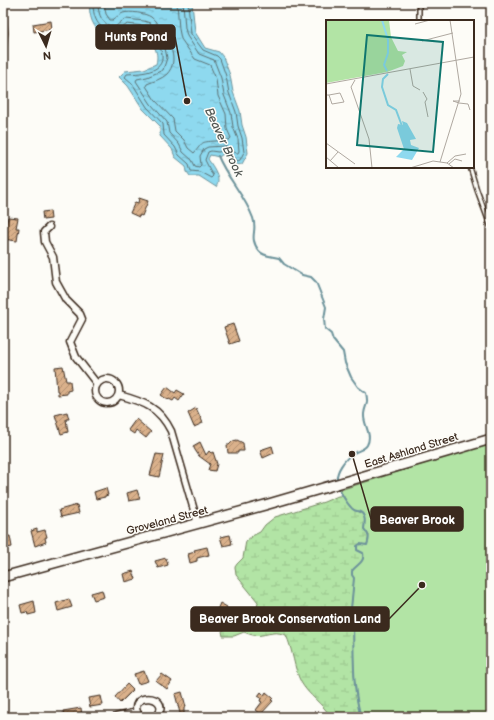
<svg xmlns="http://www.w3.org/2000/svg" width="494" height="720" viewBox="0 0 494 720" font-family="'Balsamiq Sans',sans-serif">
<defs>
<pattern id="wetland-marsh" width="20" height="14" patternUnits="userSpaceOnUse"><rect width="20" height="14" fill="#b2e4a5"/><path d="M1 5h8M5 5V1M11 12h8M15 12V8" fill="none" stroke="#9ac48e"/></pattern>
<pattern id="water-ripples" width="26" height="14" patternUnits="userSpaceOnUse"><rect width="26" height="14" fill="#8ed9ef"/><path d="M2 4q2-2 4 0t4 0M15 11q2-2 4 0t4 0" fill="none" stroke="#7bbacc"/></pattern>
<pattern id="building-hatch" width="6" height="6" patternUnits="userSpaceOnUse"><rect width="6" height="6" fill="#dab18b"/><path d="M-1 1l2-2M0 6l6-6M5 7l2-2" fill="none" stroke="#b29071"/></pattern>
</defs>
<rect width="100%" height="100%" fill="#fdfcf7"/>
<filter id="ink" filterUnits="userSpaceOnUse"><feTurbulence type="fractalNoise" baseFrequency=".025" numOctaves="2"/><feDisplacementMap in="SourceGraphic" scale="8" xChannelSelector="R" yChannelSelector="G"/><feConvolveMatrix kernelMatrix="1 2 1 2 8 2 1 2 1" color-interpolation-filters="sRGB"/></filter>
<g filter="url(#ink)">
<path fill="url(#wetland-marsh)" stroke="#768762" d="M338,496h7l18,6 86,215h-118c-8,-13 -23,-22 -30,-35 -7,-13 -8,-32 -15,-47 -4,-1 -9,-3 -13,-2 -14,2 -15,5 -29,-1l-10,4h-11l-1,-5 31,-16 4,-6 1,-7 -22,-27 -1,-8 2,-3 6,-6 3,-17 6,-5 8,-4 5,-7 10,-8 49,-15z"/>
<path fill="#b2e4a5" stroke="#768762" d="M491,443v274h-130c-9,-30 -7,-62 -8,-93l-4,-2 -3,-4 1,-5 4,-4 3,-31 -2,-3v-4c5,-7 13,-8 11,-18l-6,-3v-4l3,-2 7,1 2,-10 -5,-6c3,-21 -5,-13 -13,-22 -5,-5 -7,-11 -11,-17z"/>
<path fill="url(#water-ripples)" stroke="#6d939b" d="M90,3h102l3,29 10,16 14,4 4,5 7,18 3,17 7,19 2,14 4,12 2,16 -6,11 -6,1 -13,-11 -4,3 -9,-2 -2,4c5,8 14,19 8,28l-17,-11h-9l-3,-4 -1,-6 -11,-9 -3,-8 -12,-13v-10l-17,-17 -15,-23 -9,-9 6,-6 19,-2 12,-5c4,-14 -5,-22 -13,-34l-16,-2 -10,9c-4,-1 -9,-1 -13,-3 -11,-4 -16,-20 -14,-31z"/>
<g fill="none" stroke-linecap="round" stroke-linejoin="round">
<path stroke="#5c7072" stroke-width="1" d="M93,3c0,17 6,27 23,30l11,-9 17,2 3,2c4,7 11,14 14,22 7,23 -19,23 -34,24l-2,3 7,6 15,24 16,17 1,11 11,12 4,8 10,9 2,7 9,1 11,6 2,-2 -8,-16 3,-8 3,-1 7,1 6,-1 14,10 2,-1 4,-8 -2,-14 -4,-12 -2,-14 -7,-19 -3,-17 -6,-17 -3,-3 -14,-6 -12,-16 -3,-31
M98,3c0,12 4,22 17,24l7,-6 4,-2 18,2 6,2 15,25 2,10 -4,12 -16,7 -10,2 -1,2 15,23 16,18 2,11 10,11 4,8 9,8 3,6 4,1 2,-2 -1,-9 4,-7 4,-2 17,-1 11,7h2l1,-2 -1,-12 -5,-12 -2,-14 -7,-18 -3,-17 -7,-18 -15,-6 -12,-18 -2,-8 -2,-25
M104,3l2,11 4,6h3c3,-3 6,-5 10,-7 7,-2 22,0 28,4 4,3 7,8 10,12 8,13 19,31 6,45 -5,5 -13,7 -20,10l-1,2 9,14 18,19 2,12 9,9 4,8 6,5c10,-11 5,-11 22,-12 5,-1 8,-2 13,-1l2,-2 -4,-9 -1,-15 -8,-18 -2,-17 -6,-14 -15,-6 -14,-20 -2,-10 -2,-26"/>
<path stroke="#6d939b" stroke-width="2" d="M218,156c9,22 27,40 35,62 5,14 -5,18 6,33 5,6 13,5 20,7l5,6 18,11 9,2 5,5 10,25 -2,12 1,10 6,5 2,6 10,12 2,11 6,14 7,10 8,6c3,13 -1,11 -2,21 -1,11 9,20 3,31 -3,5 -8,5 -13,8 -9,5 -19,19 -17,29
M338,486c1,5 11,21 16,24 1,1 4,1 6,2 6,3 5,10 4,17 5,5 6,9 3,16l-7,-1 -3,2v4l6,3c2,10 -6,11 -11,18v4l2,3 -3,31 -4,4 -1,5 3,4 4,2c1,31 -1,63 8,93"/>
</g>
<path fill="url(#building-hatch)" stroke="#3b2a1e" d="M3,16h4l1,17 -2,20h-3z
M51,21l1,8 -18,3 -1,-8z
M139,198l9,3 -6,15 -2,-1 -1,2 -9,-4 5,-11 3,1z
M50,211l1,8 -8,1 -1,-8z
M8,217l10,1 -2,10h3l-2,13 -14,-2z
M233,324l6,17 -9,3 -6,-17z
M63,366l3,15h4l1,9 -4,1v3l-9,1v-4h-1l-2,-24z
M167,387l8,6 2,-3 7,4 -5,7 -4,-3 -2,3 -4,-2 -1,1 -7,-5z
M196,408l7,15 -9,4 -6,-14z
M67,412l2,7h-3l2,13 -7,2 -6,-19z
M136,419l15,13 -5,6 -10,-8 -2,4 -6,-4z
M237,440l6,3 1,8h-6v2h-10l-1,-8h2l4,-4z
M200,442l6,13 3,-4 2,2 2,-1 4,12 -2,7 -7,-1 2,-6 -11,-8 -4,-6 -2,-4z
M272,446l2,7 -11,5 -3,-8z
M156,454l8,1 -5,22 -9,-2z
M106,488l2,7 -3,1v1l-9,2 -2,-7z
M137,490l3,9 -11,2 -2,-8z
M77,505l2,8 -18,4 -2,-7z
M37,529v3l8,-2 2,7 -2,1 1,4 -11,4 -4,-15z
M230,535l2,9 -9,2 -3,-9z
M10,536l2,11 -9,2v-12z
M207,547l2,8 -12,3v3l-7,2 -2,-9 7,-2 -1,-2z
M166,558l2,7 -10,3 -3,-7z
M133,571l3,8 -11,3 -2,-8z
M102,590l2,7 -10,3 -3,-7z
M69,599l3,8 -14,4 -2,-8z
M34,601l2,12 -8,2 -1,-3 -5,1 -2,-8z
M220,603l7,4 -5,12 -7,-4z
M144,671l4,10 -10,3 -4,-10z
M162,674l10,7 -5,8 -11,-8z
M127,684l6,6 -13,13 -5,-6z
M182,692l4,15 -2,1v9h-3l-6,-23z
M261,692l3,3 2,-3 7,6 -2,2 2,1 -12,13 -5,-4 6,-8 -2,-1 1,-3 -3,-2z
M101,696l2,9 -13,2 -2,-9z
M81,708l1,8 -18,1 -1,-6z"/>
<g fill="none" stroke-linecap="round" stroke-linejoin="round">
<defs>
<path id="service" d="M419,21v-18
M470,167l7,23 14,38"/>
<path id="minor" d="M49,227l-5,5 1,10 8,15 3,25 10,18 14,14 2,5 -12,23 6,15 21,27
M95 391a12 12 0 1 1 24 0a12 12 0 1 1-24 0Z
M119,395c25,7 40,12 52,36l27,93
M116,717l21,-5
M140,717c-18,-25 34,-25 17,0"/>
<path id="secondary" d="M3,577l262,-72 226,-66"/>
</defs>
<use href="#service" stroke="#3b2a1e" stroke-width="6"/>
<use href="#minor" stroke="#3b2a1e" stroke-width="9"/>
<use href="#secondary" stroke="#3b2a1e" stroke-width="12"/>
<use href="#service" stroke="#fdfcf7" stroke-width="3"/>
<use href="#minor" stroke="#fdfcf7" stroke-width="6"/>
<use href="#secondary" stroke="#fdfcf7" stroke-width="9"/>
</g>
</g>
<g text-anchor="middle" stroke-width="3" stroke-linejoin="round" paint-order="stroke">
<g font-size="11" fill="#3b2a1e" stroke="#fdfcf7">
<text transform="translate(411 450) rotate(-17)" y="4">East Ashland Street</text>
<text transform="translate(167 520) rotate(-15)" y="4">Groveland Street</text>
</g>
<g font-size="12" font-style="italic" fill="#505652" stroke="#fdfcf7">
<text transform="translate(224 142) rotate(65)" y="4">Beaver Brook</text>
</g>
</g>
<g transform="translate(326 20)">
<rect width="148" height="148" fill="#fdfcf7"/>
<path d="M17,0h46l2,17 7,14 9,1 -5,3 3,6 -2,5 -16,6z" fill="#b2e4a5"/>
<path d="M0,0l57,1 5,19v13l-4,12 3,7 -61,11z" fill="#b2e4a5"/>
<path d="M76,101l5,2 9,16 -6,1 1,5 8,3 -7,12 -16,-3 8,-8 -7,-21 1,-4 5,1z" fill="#8ed9ef"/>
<path fill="none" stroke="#8ed9ef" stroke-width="2" d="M56,0l6,20v13l-4,12 3,6M62,54l-5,5 -1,8 6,18 8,5 6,16"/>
<path fill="none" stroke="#afa8a0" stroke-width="1" d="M89,4l15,-4M96,21l31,-8M84,49l3,17 7,4M29,60l-4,7 18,52 3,29M0,64l148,-27M97,72l4,7 -2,3 3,15M0,75h3l11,-2 4,9 -12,2 -3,-9M133,83l-6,-2h7M133,83l9,1 2,6M0,123l29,21M0,137l13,11M4,141l8,-9M114,142l21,-68 -11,-74M121,143l8,-7 11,-2M123,144l6,-5 7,2M84,148l23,-7 14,2 7,5"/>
<path fill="#0f766e" fill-opacity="0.15" stroke="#0f766e" stroke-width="2" d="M41,15l76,7 -10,110 -76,-7z"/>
<rect width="148" height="148" fill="none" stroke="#3b2a1e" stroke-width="2"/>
</g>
<path fill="none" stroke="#3b2a1e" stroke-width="1.5" d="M187 101L175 37M352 454L371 519M422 585L389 619"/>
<g fill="#3b2a1e" stroke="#fdfcf7" stroke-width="1.5">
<circle cx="187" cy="101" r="4"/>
<circle cx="352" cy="454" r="4"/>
<circle cx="422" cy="585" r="4"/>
</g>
<g fill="#3b2a1e" stroke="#3b2a1e" stroke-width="1.5">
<rect x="96" y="25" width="79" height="24" rx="4"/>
<rect x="371" y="507" width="92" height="24" rx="4"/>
<rect x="191" y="607" width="198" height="24" rx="4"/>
</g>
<g font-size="12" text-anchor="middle" font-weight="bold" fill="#fff">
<text x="136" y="41">Hunts Pond</text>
<text x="417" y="524">Beaver Brook</text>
<text x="290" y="623">Beaver Brook Conservation Land</text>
</g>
<rect width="494" height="720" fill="none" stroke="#fdfcf7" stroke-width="16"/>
<rect x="8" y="8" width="478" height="704" fill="none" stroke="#3b2a1e" stroke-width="1.5" filter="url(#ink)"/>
<g transform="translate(46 46) rotate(175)" stroke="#fdfcf7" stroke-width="3" paint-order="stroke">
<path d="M0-3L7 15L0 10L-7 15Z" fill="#3b2a1e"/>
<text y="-6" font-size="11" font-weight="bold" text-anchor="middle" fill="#3b2a1e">N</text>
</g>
</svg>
